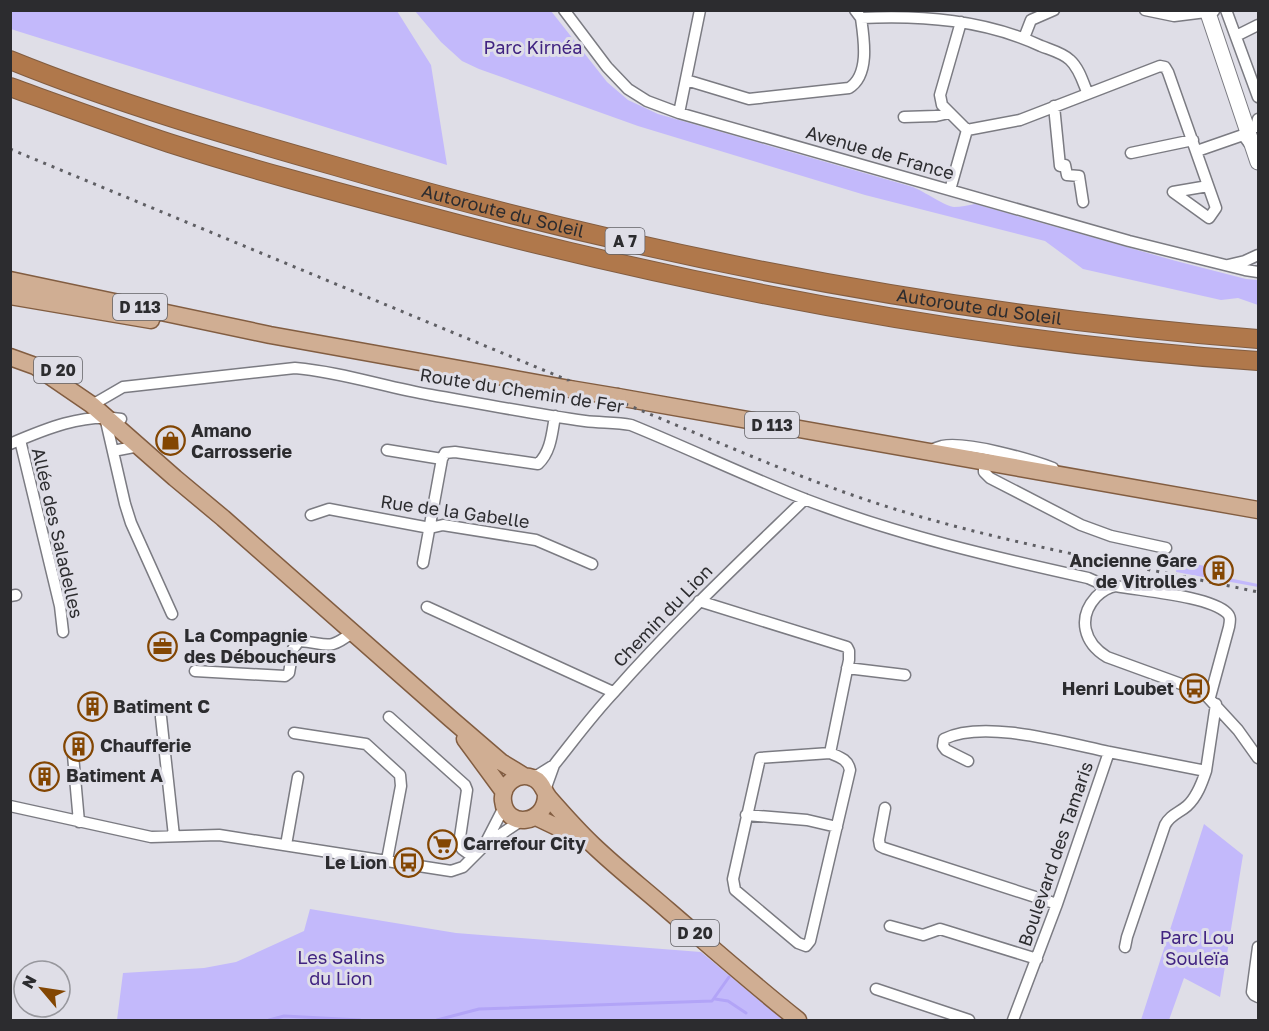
<svg xmlns="http://www.w3.org/2000/svg" width="1269" height="1031" viewBox="0 0 1269 1031" font-family="'Golos Text',sans-serif">
<rect width="100%" height="100%" fill="#dfdee7"/>
<path fill="#c3b9fb" d="M10,11h387l34,54 16,100 -430,-134 -6,-2z
M415,11h136l56,71 21,18 30,14 255,73c10,4 34,20 41,20 7,0 14,-2 21,-3l201,57 70,18 12,1v25l-20,-7 -17,2 -138,-31 -38,-28 -180,-46 -227,-69 -159,-57 -17,-8 -21,-19z
M1183,561l26,6v7l49,10v3l-82,-15 1,-10z
M1204,824l39,31 -23,142 -36,-19 -15,42h-28z
M310,909l146,24 245,19 82,68h-666l6,-47 81,-5 32,-6 68,-31z"/>
<g fill="none" stroke-linecap="round" stroke-linejoin="round">
<path stroke="#b2a4f7" stroke-width="3" d="M715,999l13,2 18,12
M269,1020l15,-4 76,4
M437,1020l42,-11 233,-8 17,-24"/>
<defs>
<path id="street" d="M564,10l43,57 21,22 19,12 32,12 450,128 116,29 13,2
M855,10l6,8c62,-3 124,2 180,28 10,4 22,7 29,14 9,8 13,22 17,32
M1145,10l29,6 40,-5
M1226,10l32,87
M1236,36l22,-11
M1024,38l7,-18 23,-10
M686,80l63,19 100,-11c21,-13 15,-49 12,-70
M1054,106l6,60 5,-1 2,10 12,1 4,26
M679,113l21,-103
M904,117l32,-1 13,-3
M1258,119l-2,8 2,-1
M967,130l53,-10 140,-54 5,1 3,5 48,136 -7,10 -36,-26 35,-6
M1197,151l46,-16 6,8
M1131,153l62,-13
M950,190l17,-60 -25,-25 -2,-10 21,-73
M1228,265l17,-4 13,-6
M92,405l31,-18 172,-19c46,4 90,19 136,27 51,9 103,19 154,26 16,2 31,1 46,4 59,24 117,52 176,75 91,35 186,57 281,78l9,4 8,8
M105,417l20,87 6,19 41,91
M20,440l40,166 3,26
M10,444c35,-15 73,-31 111,-25
M387,450l55,9
M113,451l26,-5
M929,451c4,-2 9,-4 13,-5 25,-5 87,13 111,22
M984,463v9l6,6 91,47 30,11 55,12
M311,515l18,-6 101,19 13,-3 93,15 56,24
M423,563l19,-104 3,-6 10,-1 83,12c13,-12 14,-31 17,-48
M10,596l6,-1
M699,601l148,46 2,4v9l-19,93
M427,607l186,85
M847,668l58,7
M195,671l90,5 4,-3 4,-24 6,-8c29,2 28,11 54,-9
M1210,697l19,-70c1,-6 2,-10 -2,-14 -17,-17 -85,-22 -111,-27 -8,1 -14,5 -20,11 -19,21 -12,46 11,60l96,35 35,38 20,28
M161,717l13,119
M389,717l76,68 2,5 -8,54 3,5 11,8
M294,733l72,11 34,31 1,11 -14,74
M830,753c9,4 18,6 20,17l-40,171 -4,5 -8,-3 -63,-53 -2,-11 27,-121z
M73,755l6,67
M968,761l-22,-11 -3,-4 1,-7c40,-20 122,4 165,13
M554,765c20,-25 39,-51 61,-74 60,-68 125,-129 190,-192
M529,777l9,-2 16,-10 -9,25
M10,806l141,31 68,-2 232,36 12,-4 22,-22 37,-25
M885,808l-6,32 1,6 4,2 173,56
M746,815l61,5 30,7
M486,842l18,-35
M286,845l12,-68
M890,926l33,9 17,-6 97,30
M1125,947l2,-10 38,-112c5,-10 14,-12 22,-19 10,-9 15,-23 19,-35
M1258,947l-6,45 2,3 4,2
M876,989l93,31
M1013,1020l44,-116 52,-152 97,19 10,-67"/>
<path id="secondary" d="M1207,10l51,152"/>
<path id="primary" d="M10,280l260,55 300,54
M10,296l141,24
M10,357l25,9 57,39 83,73 48,40 228,201 50,43 23,14
M618,397l640,113
M465,739l39,53
M546,795c0,30 -40,34 -43,6 -2,-16 14,-30 30,-23 10,4 10,13 16,20 14,16 29,33 44,47 24,23 51,44 76,66 43,37 85,74 129,109
M536,817l46,22"/>
<g id="highway">
<path id="s1" d="M10,60c106,43 216,75 325,106 301,88 611,149 923,173"/>
<path d="M10,87c53,19 105,38 159,56 81,26 164,48 247,70 276,74 558,129 842,148"/>
</g>
</defs>
<use href="#street" stroke="#7b7b82" stroke-width="13"/>
<use href="#secondary" stroke="#7b7b82" stroke-width="17"/>
<use href="#primary" stroke="#825d41" stroke-width="19"/>
<use href="#highway" stroke="#825d41" stroke-width="20"/>
<use href="#street" stroke="#fff" stroke-width="10"/>
<use href="#secondary" stroke="#fff" stroke-width="15"/>
<use href="#primary" stroke="#d0ae93" stroke-width="16"/>
<use href="#highway" stroke="#b0784b" stroke-width="18"/>
<path stroke="#5f5f64" stroke-width="3" stroke-dasharray="3 6" stroke-linecap="butt" d="M10,149l724,300c60,25 121,49 184,67 111,32 227,52 340,76"/>
<defs>
<path id="primary-bridge" d="M570,389l48,8"/>
</defs>
<use href="#primary-bridge" stroke="#825d41" stroke-width="19" stroke-linecap="butt"/>
<use href="#primary-bridge" stroke="#d0ae93" stroke-width="16"/>
</g>
<defs>
<symbol id="shop-ring" viewBox="-11 -11 22 22"><circle r="9.5" fill="#dfdee7" stroke="#834602" stroke-width="1.5"/><path d="M-5-2.5h2.3a2.7 3.5 0 0 1 5.4 0H5L5.5 6h-11ZM-1.5-2.5h3a1.5 2.3 0 0 0-3 0Z" fill="#834602"/></symbol>
<symbol id="building-ring" viewBox="-11 -11 22 22"><circle r="9.5" fill="#dfdee7" stroke="#834602" stroke-width="1.5"/><path d="M-4-6H4V6H1V3H-1V6H-4ZM-2.5-4.3h1.7v1.8h-1.7ZM.8-4.3h1.7v1.8H.8ZM-2.5-1h1.7V.8h-1.7ZM.8-1h1.7V.8H.8Z" fill="#834602"/></symbol>
<symbol id="office-ring" viewBox="-11 -11 22 22"><circle r="9.5" fill="#dfdee7" stroke="#834602" stroke-width="1.5"/><path d="M-6-3h4V-5.5h4V-3h4V5H-6ZM-1-4.5V-3h2v-1.5ZM-6 0V1H6V0Z" fill="#834602"/></symbol>
<symbol id="bus-ring" viewBox="-11 -11 22 22"><circle r="9.5" fill="#dfdee7" stroke="#834602" stroke-width="1.5"/><path d="M-5-6H5V4H4V6H2V4H-2V6H-4V4H-5ZM-3.5-4V0h7V-4ZM-3.5 1.2v1.5H-2V1.2ZM2 1.2v1.5H3.5V1.2Z" fill="#834602"/></symbol>
<symbol id="supermarket-ring" viewBox="-11 -11 22 22"><circle r="9.5" fill="#dfdee7" stroke="#834602" stroke-width="1.5"/><path d="M-6-5.5h2.5l.6 2H6L4.5 2H-2.5L-4.4-4H-6ZM-1.5 3.2a1.3 1.3 0 1 0 .1 0ZM3 3.2a1.3 1.3 0 1 0 .1 0Z" fill="#834602"/></symbol>
</defs>
<g fill-rule="evenodd">
<use href="#shop-ring" x="154" y="424" width="33" height="33"/>
<use href="#building-ring" x="1202" y="554" width="33" height="33"/>
<use href="#office-ring" x="146" y="630" width="33" height="33"/>
<use href="#bus-ring" x="1178" y="672" width="33" height="33"/>
<use href="#building-ring" x="76" y="690" width="33" height="33"/>
<use href="#building-ring" x="62" y="730" width="33" height="33"/>
<use href="#building-ring" x="28" y="760" width="33" height="33"/>
<use href="#supermarket-ring" x="426" y="828" width="33" height="33"/>
<use href="#bus-ring" x="392" y="846" width="33" height="33"/>
</g>
<g text-anchor="middle" stroke-width="6" stroke-linejoin="round" paint-order="stroke">
<g fill="#dfdee7" stroke="#626166" stroke-width="1.5">
<rect x="605.5" y="228" width="39" height="26" rx="4.5"/>
<rect x="113" y="294" width="54" height="26" rx="4.5"/>
<rect x="34" y="357" width="48" height="26" rx="4.5"/>
<rect x="745" y="412" width="54" height="26" rx="4.5"/>
<rect x="671" y="920" width="48" height="26" rx="4.5"/>
</g>
<g font-size="16" font-weight="bold" fill="#2c2c2f">
<text x="625" y="247">A 7</text>
<text x="140" y="313">D 113</text>
<text x="58" y="376">D 20</text>
<text x="772" y="431">D 113</text>
<text x="695" y="939">D 20</text>
</g>
<g font-size="18" fill="#402381" stroke="#dfdee7">
<text x="533" y="54">Parc Kirnéa</text>
<text x="1197" y="944">Parc Lou<tspan x="1197" dy="21">Souleïa</tspan></text>
<text x="341" y="964">Les Salins<tspan x="341" dy="21">du Lion</tspan></text>
</g>
<g font-size="18" fill="#2c2c2f" stroke="#dfdee7">
<text transform="translate(880 153) rotate(16)" y="6">Avenue de France</text>
<text dy="6" stroke="none"><textPath href="#s1" startOffset="516">Autoroute du Soleil</textPath></text>
<text dy="6" stroke="none"><textPath href="#s1" startOffset="1002">Autoroute du Soleil</textPath></text>
<text transform="translate(522 391) rotate(9)" y="6">Route du Chemin de Fer</text>
<text transform="translate(455 512) rotate(8)" y="6">Rue de la Gabelle</text>
<text transform="translate(57 533) rotate(77)" y="6">Allée des Saladelles</text>
<text transform="translate(663 616) rotate(-46)" y="6">Chemin du Lion</text>
<text transform="translate(1056 854) rotate(-71)" y="6">Boulevard des Tamaris</text>
</g>
<g font-size="18" font-weight="bold" fill="#2c2c2f" stroke="#dfdee7" text-anchor="start">
<text x="191" y="437">Amano<tspan x="191" dy="21">Carrosserie</tspan></text>
<text x="1197" y="567" text-anchor="end">Ancienne Gare<tspan x="1197" dy="21">de Vitrolles</tspan></text>
<text x="184" y="642">La Compagnie<tspan x="184" dy="21">des Déboucheurs</tspan></text>
<text x="1174" y="695" text-anchor="end">Henri Loubet</text>
<text x="113" y="713">Batiment C</text>
<text x="100" y="752">Chaufferie</text>
<text x="66" y="782">Batiment A</text>
<text x="463" y="850">Carrefour City</text>
<text x="387" y="869" text-anchor="end">Le Lion</text>
</g>
</g>
<rect width="1269" height="1031" fill="none" stroke="#2c2c2f" stroke-width="24"/>
<g transform="translate(42 989) rotate(299)"><circle r="28" fill="#dfdee7" stroke="#97979d" stroke-width="1.5"/>
<path d="M0-4.5L10 22L0 15L-10 22Z" fill="#834602"/>
<text y="-9" font-size="16" font-weight="bold" text-anchor="middle" fill="#2c2c2f">N</text>
</g>
</svg>
